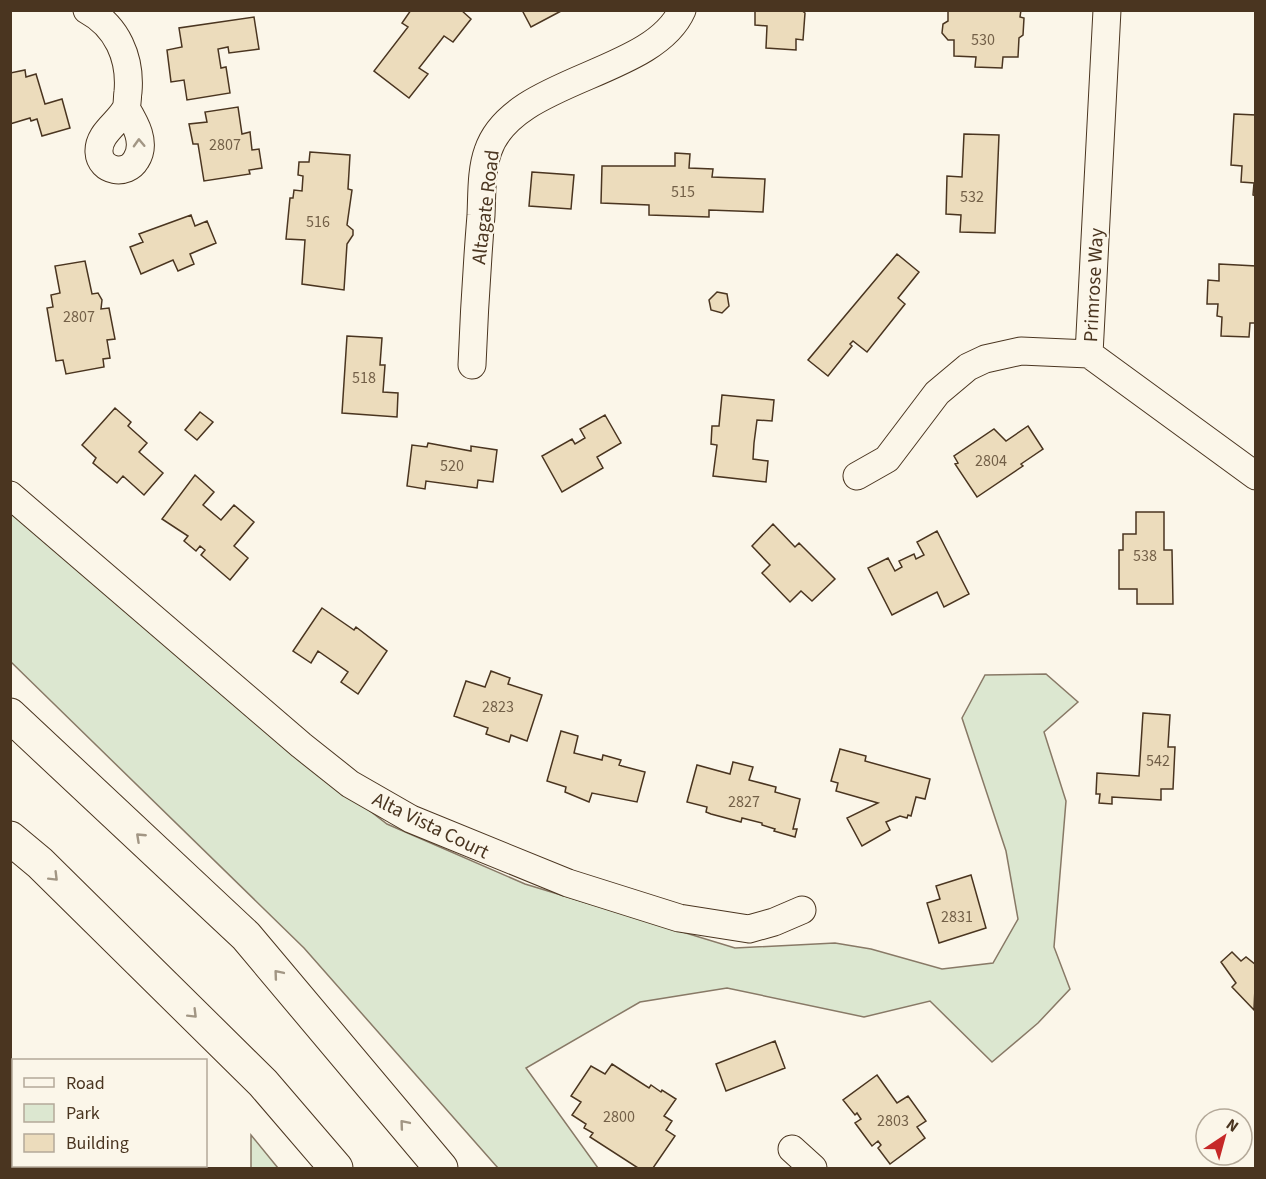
<svg xmlns="http://www.w3.org/2000/svg" width="1266" height="1179" viewBox="0 0 1266 1179" font-family="'Source Sans 3',sans-serif">
<rect width="100%" height="100%" fill="#fbf6e9"/>
<path fill="#dce7d0" stroke="#887966" stroke-width="1.5" d="M11,509l243,212 133,103 138,60 210,64 100,-5 36,6 71,20 51,-6 25,-44 -12,-68 -44,-133 23,-43 61,-1 32,28 -34,30 22,69 -12,146 16,42 -32,34 -46,39 -62,-61 -66,16 -137,-29 -87,14 -114,66 72,100h-100l-194,-220 -293,-286z
M251,1135l27,33h-27z"/>
<path fill="#ecdcbc" stroke="#4a3520" stroke-width="1.5" d="M461,10l10,9 -18,23 -9,-6 -3,4 -22,28 9,6 -19,24 -35,-27 34,-44 -6,-4 9,-13z
M522,10h41l-32,17z
M755,10h46l4,3 -2,27 -7,-1v11l-30,-2 1,-22 -12,-1z
M948,10h73l-1,7 4,1 -1,17 -4,3 -1,19h-15l-1,11 -27,-1 1,-10 -22,-1v-16h-6l-6,-7 1,-9 5,-3z
M254,17l5,32 -30,4 -1,-6 -10,2 3,19 5,-1 4,26 -43,7 -3,-20 -13,2 -4,-32 15,-3 -3,-19z
M25,70l1,7 10,-3 9,30 17,-5 8,29 -28,8 -5,-17 -6,2 -1,-3 -20,6v-51z
M238,107l4,27 8,-2 2,18 7,-1 3,19 -13,2 1,4 -46,7 -6,-37h-5l-4,-20 18,-2 -2,-10z
M1234,114l22,1v81l-3,-1 1,-12 -13,-1 1,-16 -11,-1z
M964,134l35,1 -4,98 -35,-1 1,-17 -15,-1 1,-38 15,1z
M310,152l40,3 -2,34 4,1 -5,35 6,5v5l-6,9 -3,46 -42,-6 3,-44 -19,-1 4,-41h3l1,-8 8,1 1,-15 -5,-1 1,-13h10z
M675,153l15,1 -1,14 24,1 -1,8 53,2 -2,33 -54,-2v7l-60,-2v-10l-48,-2 1,-37h73z
M532,172l42,3 -3,34 -42,-3z
M191,215l4,11 12,-5 9,22 -26,11 4,10 -16,7 -5,-11 -32,14 -11,-27 13,-5 -4,-8z
M897,254l22,18 -21,26 7,6 -38,48 -14,-11 -3,3 2,2 -24,30 -20,-16z
M85,261l7,33 6,-1 4,7 -1,9 8,-1 6,31 -8,1 3,18 -7,1 1,8 -38,7 -3,-14 -7,1 -9,-53 6,-1 -2,-12 9,-2 -5,-27z
M1219,264l37,2v57h-6l-1,14 -28,-1 1,-19 -5,-1 1,-12h-11l1,-24 11,1z
M717,292l10,2 2,12 -7,7 -11,-3 -2,-10z
M347,336l35,2 -2,27h5l-2,27 15,1 -1,24 -55,-4z
M722,395l52,5 -2,21 -15,-1 -3,23 -1,16 15,2 -2,21 -53,-6 4,-31 -6,-1 1,-18h7z
M115,408l16,14 -3,4 19,17 -8,9 24,21 -19,22 -21,-19 -6,7 -24,-20 3,-5 -14,-13z
M200,412l13,10 -16,18 -12,-10z
M605,415l16,28 -24,14 6,11 -41,24 -20,-36 30,-17 3,5 10,-6 -5,-9z
M1028,426l15,23 -22,15 2,2 -46,31 -22,-33 3,-1 -4,-7 40,-27 12,12z
M428,443l43,8v-5l26,4 -4,32 -15,-2 -1,8 -51,-7 -1,8 -18,-3 5,-41 15,2z
M195,475l19,17 -11,13 18,15 13,-15 20,17 -20,24 14,12 -18,22 -29,-25 4,-5 -5,-4 -4,5 -12,-10 4,-5 -26,-17z
M1136,512h28v38h8l1,54h-36v-15h-18v-39h4v-16h13z
M773,524l22,23 4,-4 36,36 -23,22 -11,-10 -11,11 -28,-29 8,-8 -18,-19z
M937,531l32,63 -25,13 -7,-15 -45,23 -24,-47 20,-10 7,13 7,-4 -3,-6 15,-7 2,5 8,-4 -7,-13z
M322,608l32,22 2,-3 31,24 -29,43 -17,-12 7,-10 -30,-21 -7,12 -18,-12z
M491,671l19,7 -2,6 34,11 -15,46 -16,-6 -2,7 -23,-8 2,-6 -34,-12 12,-35 19,6z
M1143,713l27,2 -2,32h7l-2,42h-12v11l-49,-3v7l-13,-1 1,-9h-4l1,-21 42,3z
M561,731l17,5 -4,17 28,7 1,-5 18,5 -2,5 3,1 23,6 -8,30 -45,-9 -3,9 -24,-10 1,-5 -19,-6z
M840,749l26,7 -1,5 65,18 -5,20 -9,-2 -5,19 -3,-1 -1,3 -7,-2 -14,6 4,8 -28,16 -15,-28 31,-15 -42,-12 2,-8 -7,-2z
M733,762l20,5 -4,13 27,7 -1,5 25,7 -7,30h4l-2,8 -21,-6 1,-2 -13,-4v-2l-20,-5 -1,4 -30,-8 -5,-2 1,-5 -20,-5 10,-37 33,9z
M971,875l15,53 -47,15 -12,-40 13,-4 -4,-13z
M1232,952l9,9 5,-4 10,8 -2,45 -22,-23 4,-4 -15,-21z
M775,1041l10,27 -59,23 -10,-27z
M612,1064l37,24 2,-3 10,7 1,-2 14,9 -12,17 8,5 -6,9 9,6 -22,32h-15l-48,-31 3,-4 -9,-5 2,-4 -14,-9 9,-13 -10,-6 20,-30 14,8z
M877,1075l20,28 11,-7 18,25 -9,6 8,11 -35,26 -12,-16 3,-3 -3,-4 -6,5 -14,-19 -3,-4 6,-4 -4,-6 -2,2 -12,-15z"/>
<g fill="none" stroke-linecap="round" stroke-linejoin="round">
<defs>
<path id="minor" d="M87,10c30,16 44,48 41,82 -1,5 0,13 -3,18 -8,14 -27,24 -26,42 1,20 28,24 37,8 11,-17 -1,-37 -10,-52
M1107,10l-18,344 167,122
M472,365c2,-50 5,-100 9,-150 1,-20 0,-45 7,-64 24,-73 165,-75 194,-141
M857,476l30,-17 50,-66 31,-26 17,-8 36,-8 68,3
M10,495l291,250 49,39 61,35 157,64 111,35 70,11 25,-7 28,-12
M792,1149l21,19"/>
<path id="highway" d="M10,715l236,221 195,232
M10,838l30,25 223,220 73,85"/>
</defs>
<use href="#minor" stroke="#4a3520" stroke-width="29"/>
<use href="#highway" stroke="#4a3520" stroke-width="35"/>
<use href="#minor" stroke="#fbf6e9" stroke-width="27"/>
<use href="#highway" stroke="#fbf6e9" stroke-width="33"/>
</g>
<defs><path id="oneway-chevron" d="M-2-3.5L2.5 0L-2 3.5" fill="none" stroke-width="1.6" stroke-linecap="round" stroke-linejoin="round" transform="scale(1.5)"/></defs>
<g stroke="#a29684">
<use href="#oneway-chevron" transform="translate(139 143) rotate(-92)"/>
<use href="#oneway-chevron" transform="translate(140 837) rotate(-137)"/>
<use href="#oneway-chevron" transform="translate(54 877) rotate(45)"/>
<use href="#oneway-chevron" transform="translate(278 974) rotate(-130)"/>
<use href="#oneway-chevron" transform="translate(193 1014) rotate(45)"/>
<use href="#oneway-chevron" transform="translate(404 1124) rotate(-130)"/>
</g>
<g text-anchor="middle" stroke-width="4.5" stroke-linejoin="round" paint-order="stroke">
<g font-size="16" fill="#725f47">
<text x="983" y="45">530</text>
<text x="225" y="150">2807</text>
<text x="683" y="197">515</text>
<text x="972" y="202">532</text>
<text x="318" y="227">516</text>
<text x="79" y="322">2807</text>
<text x="364" y="383">518</text>
<text x="991" y="466">2804</text>
<text x="452" y="471">520</text>
<text x="1145" y="561">538</text>
<text x="498" y="712">2823</text>
<text x="1158" y="766">542</text>
<text x="744" y="807">2827</text>
<text x="957" y="922">2831</text>
<text x="619" y="1122">2800</text>
<text x="893" y="1126">2803</text>
</g>
<g font-size="20" fill="#4a3520" stroke="#fbf6e9">
<text transform="translate(485 207) rotate(-83)" y="7">Altagate Road</text>
<text transform="translate(1093 285) rotate(-87)" y="7">Primrose Way</text>
<text transform="translate(431 825) rotate(26)" y="7">Alta Vista Court</text>
</g>
</g>
<rect width="1266" height="1179" fill="none" stroke="#4a3520" stroke-width="24"/>
<rect x="12" y="1059" width="195" height="108" fill="#fbf6e9" stroke="#b4a999" stroke-width="1.5"/>
<rect x="24" y="1078" width="30" height="9" fill="#fbf6e9" stroke="#b4a999" stroke-width="1.5"/>
<text x="66" y="1089" font-size="18" fill="#4a3520">Road</text>
<rect x="24" y="1104" width="30" height="18" fill="#dce7d0" stroke="#b4a999" stroke-width="1.5"/>
<text x="66" y="1119" font-size="18" fill="#4a3520">Park</text>
<rect x="24" y="1134" width="30" height="18" fill="#ecdcbc" stroke="#b4a999" stroke-width="1.5"/>
<text x="66" y="1149" font-size="18" fill="#4a3520">Building</text>
<g transform="translate(1224 1137) rotate(36)"><circle r="28" fill="#fbf6e9" stroke="#b4a999" stroke-width="1.5"/>
<path d="M0-4.5L10 22L0 15L-10 22Z" fill="#c62828"/>
<text y="-9" font-size="16" font-weight="bold" text-anchor="middle" fill="#4a3520">N</text>
</g>
</svg>
